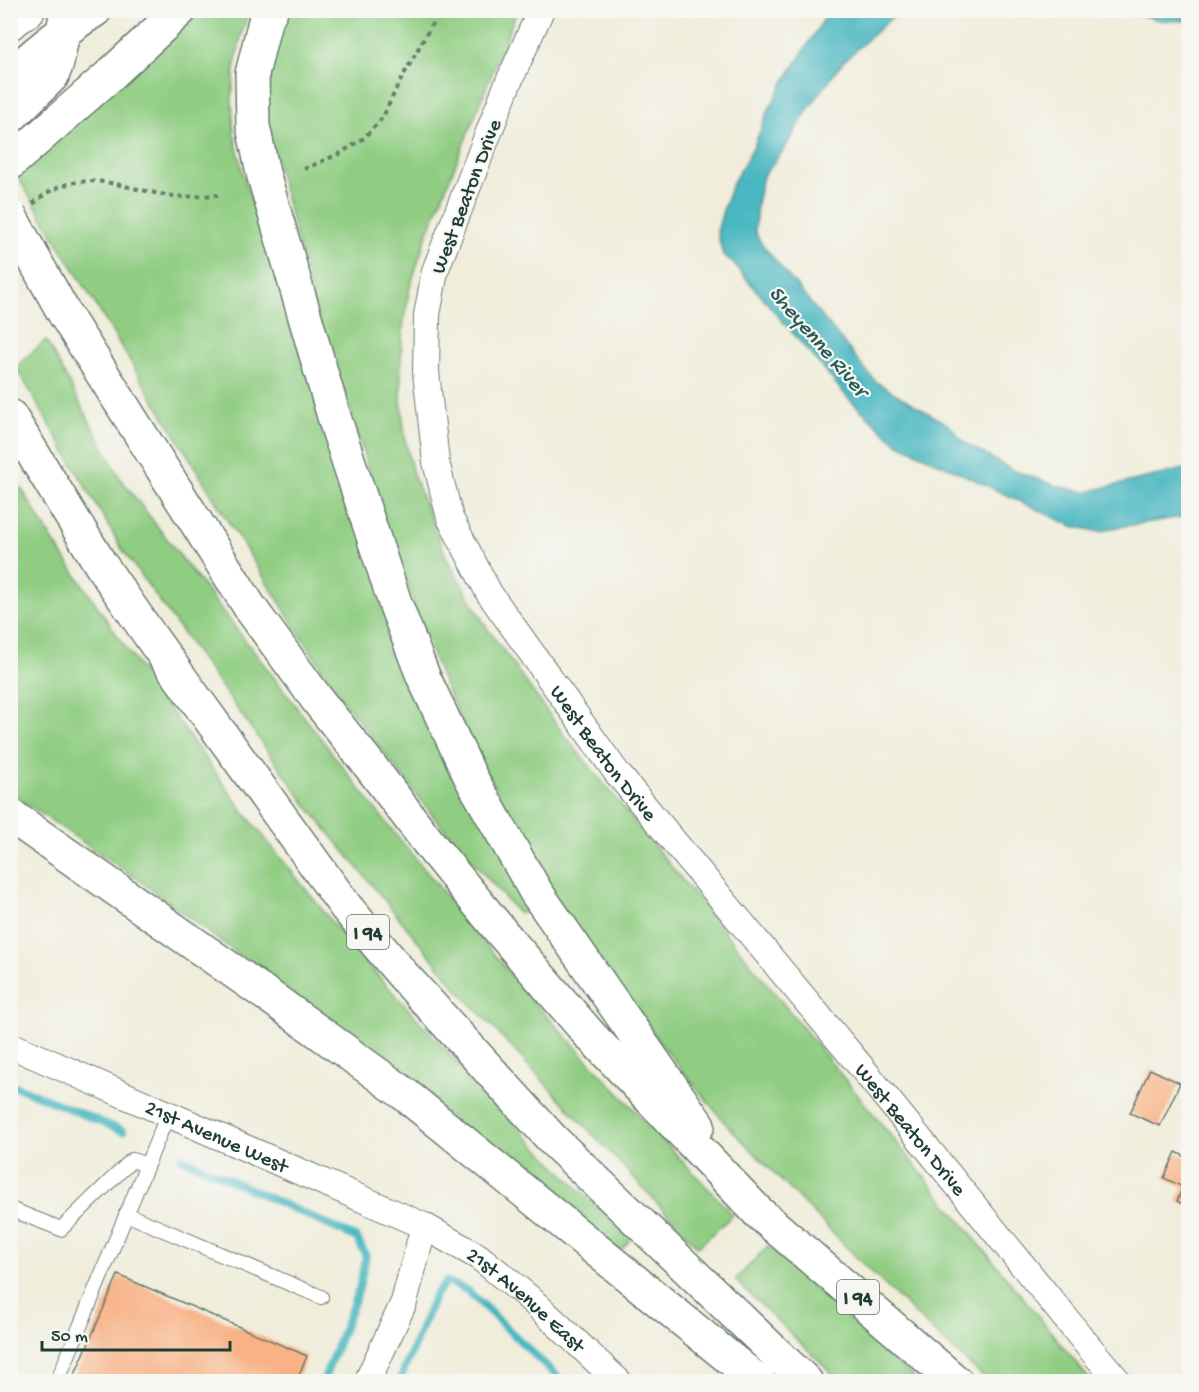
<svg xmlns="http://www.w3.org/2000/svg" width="1199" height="1392" viewBox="0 0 1199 1392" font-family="'Gochi Hand',sans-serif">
<rect width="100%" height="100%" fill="#f6f6f2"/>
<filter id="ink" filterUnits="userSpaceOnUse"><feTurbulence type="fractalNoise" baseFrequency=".0167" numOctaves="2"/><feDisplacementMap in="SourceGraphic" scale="12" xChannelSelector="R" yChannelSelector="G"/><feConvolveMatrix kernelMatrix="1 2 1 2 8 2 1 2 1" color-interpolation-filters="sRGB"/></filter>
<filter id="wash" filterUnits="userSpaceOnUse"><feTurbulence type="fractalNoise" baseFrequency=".008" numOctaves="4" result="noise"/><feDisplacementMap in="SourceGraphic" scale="24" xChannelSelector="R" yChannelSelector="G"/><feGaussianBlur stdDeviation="1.35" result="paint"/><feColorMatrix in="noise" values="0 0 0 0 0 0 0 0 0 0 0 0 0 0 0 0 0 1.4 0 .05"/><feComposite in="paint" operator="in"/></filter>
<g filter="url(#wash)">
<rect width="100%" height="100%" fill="#f0eddb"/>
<path fill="#90cd82" stroke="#58855b" stroke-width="1.5" d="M197,11h52l-8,25 -6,30 -3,33 2,34 9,41 60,188 229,550 -14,1 -84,-96 -96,-123 -112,-176 -209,-342 154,-143z
M286,11h231l-92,229 -15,47 -6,32 -3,33v47l4,40 8,35 35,87 39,67 77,107 527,646h-103l-48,-43 -77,-74 -138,-141 -64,-79 -110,-154 -74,-135 -37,-80 -58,-159 -32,-107 -33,-95 -50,-186 -1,-31 7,-46 9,-33z
M46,340l74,138 256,332 152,186 205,219 -35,32 -239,-256 -151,-184 -186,-258 -106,-182z
M10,470l45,74 84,123 104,144 114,142 158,172 115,115 -10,12 -271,-215 -209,-156 -129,-88z
M768,1246l150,135h-78l-105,-101z"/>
<path fill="#48b7c1" stroke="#347a7a" stroke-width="1.5" d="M829,11h77l-16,8 -48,44 -35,48 -24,40 -20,25 -6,27 -2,28 6,12 115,139 73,43 16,18 47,27 46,16 28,6 102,-24v48l-75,12 -13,4 -28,-6 -169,-80 -9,-5 -46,-43 -117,-137 -8,-6 -6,-23 6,-22 9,-26 22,-38 14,-35 16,-29z
M1109,11h79v10l-29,-1 -23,-6z"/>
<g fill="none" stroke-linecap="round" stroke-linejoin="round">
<path stroke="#48b7c1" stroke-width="8" d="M10,1084l113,47
M182,1158l175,80 9,18 -7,33 -36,93
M399,1382l36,-87 12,-14 21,10 95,91"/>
</g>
<g id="blocks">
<path fill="#f8b285" d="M1150,1069l30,14 -20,43 -30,-13z
M1176,1152l12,6v49l-11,-6 6,-14 -19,-9z
M118,1275l189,81 -11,26h-218l-5,-3z"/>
</g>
</g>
<g filter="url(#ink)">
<use href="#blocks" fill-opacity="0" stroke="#687b6e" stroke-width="1.5"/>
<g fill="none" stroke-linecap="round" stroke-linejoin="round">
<defs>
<path id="service" d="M10,1209l51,20 71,-69 15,5
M126,1214l195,83
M57,1382l111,-268"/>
<g id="minor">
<path id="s1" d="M541,10l-35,78 -71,183 -8,44 -1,57 10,90 14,56 39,75 128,180 245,295 227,279 30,35"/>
<path id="s2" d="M10,1045l414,181 55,31 48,39 92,86"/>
<path d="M367,1382l37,-80 20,-76"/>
</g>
<path id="secondary" d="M10,23l18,-13
M10,163l99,-87 71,-66"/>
<path id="motorway" d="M271,10l-6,11 -13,53 1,52 10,47 72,247 60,183 28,73 48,102 65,114 162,233
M10,77c26,-26 54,-47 85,-67
M10,117l42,-41 5,-13 10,-53
M64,313l187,296 68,93 48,60 68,89 68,83 86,100 170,179 197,169
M10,416l91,149 52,75 193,267 56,67 151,166 253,242
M10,815l263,184 129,93 357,290"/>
</defs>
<use href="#service" stroke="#687b6e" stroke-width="16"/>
<use href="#minor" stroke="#687b6e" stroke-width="28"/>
<use href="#secondary" stroke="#687b6e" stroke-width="36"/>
<use href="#motorway" stroke="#687b6e" stroke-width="36"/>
<path stroke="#687b6e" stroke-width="4" stroke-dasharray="4.5 4.5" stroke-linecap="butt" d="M304,169l35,-15 25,-16 19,-21 15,-32 42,-75
M33,204c45,-40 84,-17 133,-9 17,3 35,1 52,0"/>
<use href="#service" stroke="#fff" stroke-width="14"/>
<use href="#minor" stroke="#fff" stroke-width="26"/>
<use href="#secondary" stroke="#fff" stroke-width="33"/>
<use href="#motorway" stroke="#fff" stroke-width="33"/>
<defs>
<path id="motorway-bridge" d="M10,216l54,97"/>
</defs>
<use href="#motorway-bridge" stroke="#687b6e" stroke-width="36" stroke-linecap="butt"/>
<use href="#motorway-bridge" stroke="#fff" stroke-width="33"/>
</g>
</g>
<g text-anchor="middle" stroke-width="4.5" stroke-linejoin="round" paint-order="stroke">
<g fill="#f6f6f2" stroke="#60746d" stroke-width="1.5">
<rect x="347" y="915" width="42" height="34" rx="4.5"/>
<rect x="837" y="1280" width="42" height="34" rx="4.5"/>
</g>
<g font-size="20" font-weight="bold" fill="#1f3d34">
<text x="368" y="939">I 94</text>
<text x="858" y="1304">I 94</text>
</g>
<g font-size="21" fill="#1f3d34" stroke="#f6f6f2">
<text transform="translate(465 196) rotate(-69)" y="7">West Beaton Drive</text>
<text dy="7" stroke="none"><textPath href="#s1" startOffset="813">West Beaton Drive</textPath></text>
<text dy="7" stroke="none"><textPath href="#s1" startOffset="1299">West Beaton Drive</textPath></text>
<text dy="7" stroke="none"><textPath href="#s2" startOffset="226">21st Avenue West</textPath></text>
<text dy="7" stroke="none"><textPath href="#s2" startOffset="578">21st Avenue East</textPath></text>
</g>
<g font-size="22" font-style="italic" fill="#295c57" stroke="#f6f6f2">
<text transform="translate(820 340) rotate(49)" y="8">Sheyenne River</text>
</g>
</g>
<rect width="1199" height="1392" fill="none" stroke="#f6f6f2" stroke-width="36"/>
<path d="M42 1341v9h188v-9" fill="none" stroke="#1f3d34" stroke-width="3"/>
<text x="51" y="1341" font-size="18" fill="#1f3d34" stroke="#f6f6f2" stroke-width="4.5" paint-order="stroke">50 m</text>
</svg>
